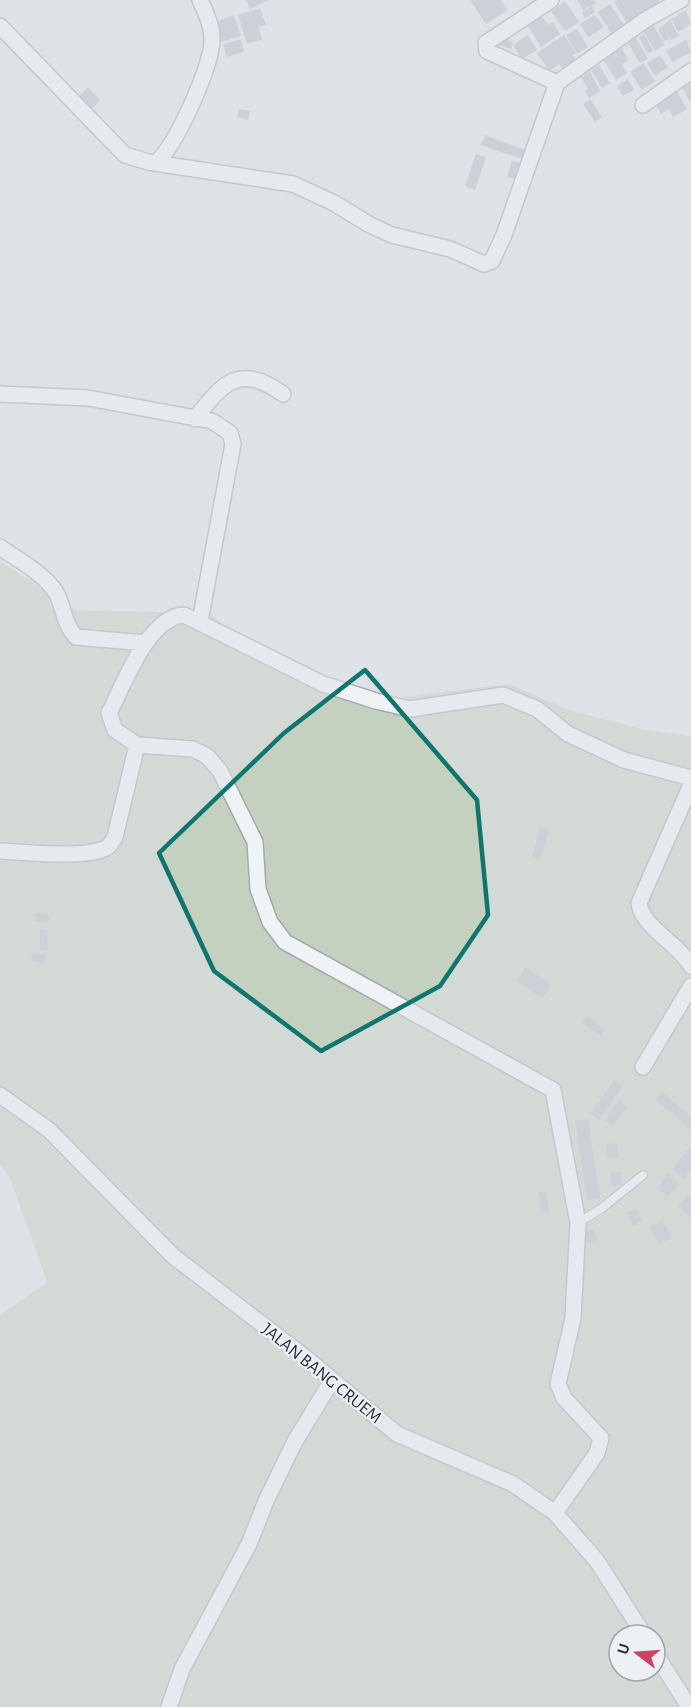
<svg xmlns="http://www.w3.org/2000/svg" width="691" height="1707" viewBox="0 0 691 1707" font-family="'Alegreya Sans',sans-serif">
<rect width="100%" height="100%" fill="#dee2e7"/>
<path fill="#c5d1bf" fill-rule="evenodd" d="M0,561l75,49 133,3 95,73 20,-2 63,15 123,-15 60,26 76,20 46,6v971h-691v-392l47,-33 -37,-104 -10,-13zM619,1635h36v36h-36z"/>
<path fill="#b5bcc4" d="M246,0h23l-19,9z
M470,0h31l6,10 -21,14z
M577,0h17l2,3 -13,7z
M618,0h40l2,3 -33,20 -13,-21z
M565,1l14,21 -14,9 -14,-20z
M610,4l14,21 -13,8 -13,-21z
M592,6l3,6 -10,6 -3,-6z
M260,8l6,17 -7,2 3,12 -15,5 -9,-29z
M686,10l5,14 -13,8 -7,-13z
M540,13l8,12 5,-3 7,12 -19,13 -15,-24z
M234,15l7,21 -19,6 -7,-20z
M595,15l9,12 -16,10 -8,-13z
M670,20l9,16 -8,4 -4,-9 3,8 -6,2 -6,-11z
M653,25l12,20 -10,6 -12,-20z
M577,29l11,18 -11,7 -11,-19z
M644,34l9,16 -5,4 -9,-17z
M528,35l9,15 -15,9 -9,-14z
M564,35l12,18 -3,2 4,6 -14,9 -4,-6 -10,7 -12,-18z
M502,38l11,4 -2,7 -11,-4z
M636,38l12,21 -8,4 -12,-20z
M241,39l3,13 -17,5 -4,-13z
M686,40l5,12 -19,10 -6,-11z
M622,48l7,12 -7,4 5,9 -11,7 -13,-21 11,-7 4,7 -3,-7z
M660,55l8,12 -13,9 -8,-13z
M643,63l12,18 -13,9 -12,-18z
M599,65l11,18 -8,5 -11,-18z
M590,72l10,19 -11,7 -4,-7 3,-2 -7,-12z
M691,75v28l-12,-21z
M628,79l6,11 -11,6 -6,-10z
M88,87l12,13 -8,9 -13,-13z
M675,88l12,21 -14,8 -4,-8 -8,5 -8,-13z
M590,99l12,18 -7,5 -12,-18z
M239,109l11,2 -2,9 -11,-3z
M485,135l40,15 -3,9 -41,-14z
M476,154l10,3 -11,33 -10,-4z
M512,160l8,3 -6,16 -7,-2z
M540,827l9,3 -8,29 -9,-3z
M36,913l13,1v8l-13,-1z
M40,930h7l1,20h-8z
M32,953l13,2 -1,8 -13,-2z
M526,967l25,18 -9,13 -25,-17z
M587,1016l18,14 -4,6 -19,-13z
M614,1080l9,6 -24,34 -9,-6z
M662,1092l29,24v14l-35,-30z
M619,1100l9,7 -15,19 -8,-6z
M588,1119l12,79 -13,2 -12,-79z
M617,1143l1,14 -11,1 -1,-14z
M691,1144v24l-7,10 -11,-9z
M621,1172l1,13 -10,1 -1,-13z
M668,1174l11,10 -11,13 -11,-9z
M546,1191l3,21 -7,1 -3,-21z
M691,1191v27l-13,-12z
M636,1208l6,13 -9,5 -6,-13z
M662,1220l11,17 -13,8 -11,-17z
M593,1229l5,12 -10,3 -4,-11z"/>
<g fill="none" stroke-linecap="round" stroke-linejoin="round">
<defs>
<path id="lane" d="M578,1223l24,-15 41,-33"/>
<path id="street" d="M551,0l-65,43 1,8 70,32 88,-63 36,-20
M0,26l125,129 23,7 145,22 41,19 36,22 22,10 58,14 34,15 8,-3 12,-26 53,-152
M643,105l48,-34
M157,162c20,-19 54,-94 55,-122 0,-15 -6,-27 -12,-40
M0,394l88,4 124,23 18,12 3,11 -33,177
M195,419c28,-37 45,-56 88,-25
M0,547c18,13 42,25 55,44 10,16 7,31 21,46l69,6
M691,785l-52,118c2,23 41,42 52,63
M0,851c27,1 82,8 106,-3 4,-2 6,-6 9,-11l22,-92
M643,1067l48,-81
M0,1095l49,35 124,126 133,102 91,76 116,50 42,29 42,48 47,74
M555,1513l42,-60 4,-15 -37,-40 -6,-14 15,-66 5,-95 -25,-133 -268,-148 -15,-20 -12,-33 -3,-47 -35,-71 -13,-15 -14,-7 -56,-4 -22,-15 -6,-17c15,-29 39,-96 75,-98l139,69 53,17 34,8 93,-14 34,14 31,25 56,26 67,18
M655,1653l34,54
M169,1707l13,-38 67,-125 17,-43 28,-58 37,-61"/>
</defs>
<use href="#lane" stroke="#a3a9b1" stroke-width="10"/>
<use href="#street" stroke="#a3a9b1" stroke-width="18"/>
<use href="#lane" stroke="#f0f3f6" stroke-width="8"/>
<use href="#street" stroke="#f0f3f6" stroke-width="15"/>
</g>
<path d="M0 0H691V1707H0ZM365,670l112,130 11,115 -48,71 -119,65 -107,-80 -55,-118 125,-120z" fill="#dee2e7" fill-opacity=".55" fill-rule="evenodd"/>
<path fill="none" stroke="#0f766e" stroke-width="4.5" stroke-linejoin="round" d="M365,670l112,130 11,115 -48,71 -119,65 -107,-80 -55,-118 125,-120z"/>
<g text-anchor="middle" stroke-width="4.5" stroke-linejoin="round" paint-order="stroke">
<g font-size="18" fill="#27313e" stroke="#edf1f5">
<text transform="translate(322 1373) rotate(39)" y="6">JALAN BANG CRUEM</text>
</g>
</g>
<g transform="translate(637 1653) rotate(287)"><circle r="28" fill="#edf1f5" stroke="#9ea4ac" stroke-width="1.5"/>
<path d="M0-4.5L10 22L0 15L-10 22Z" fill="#ce4161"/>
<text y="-9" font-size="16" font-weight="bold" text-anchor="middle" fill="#27313e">U</text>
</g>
</svg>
